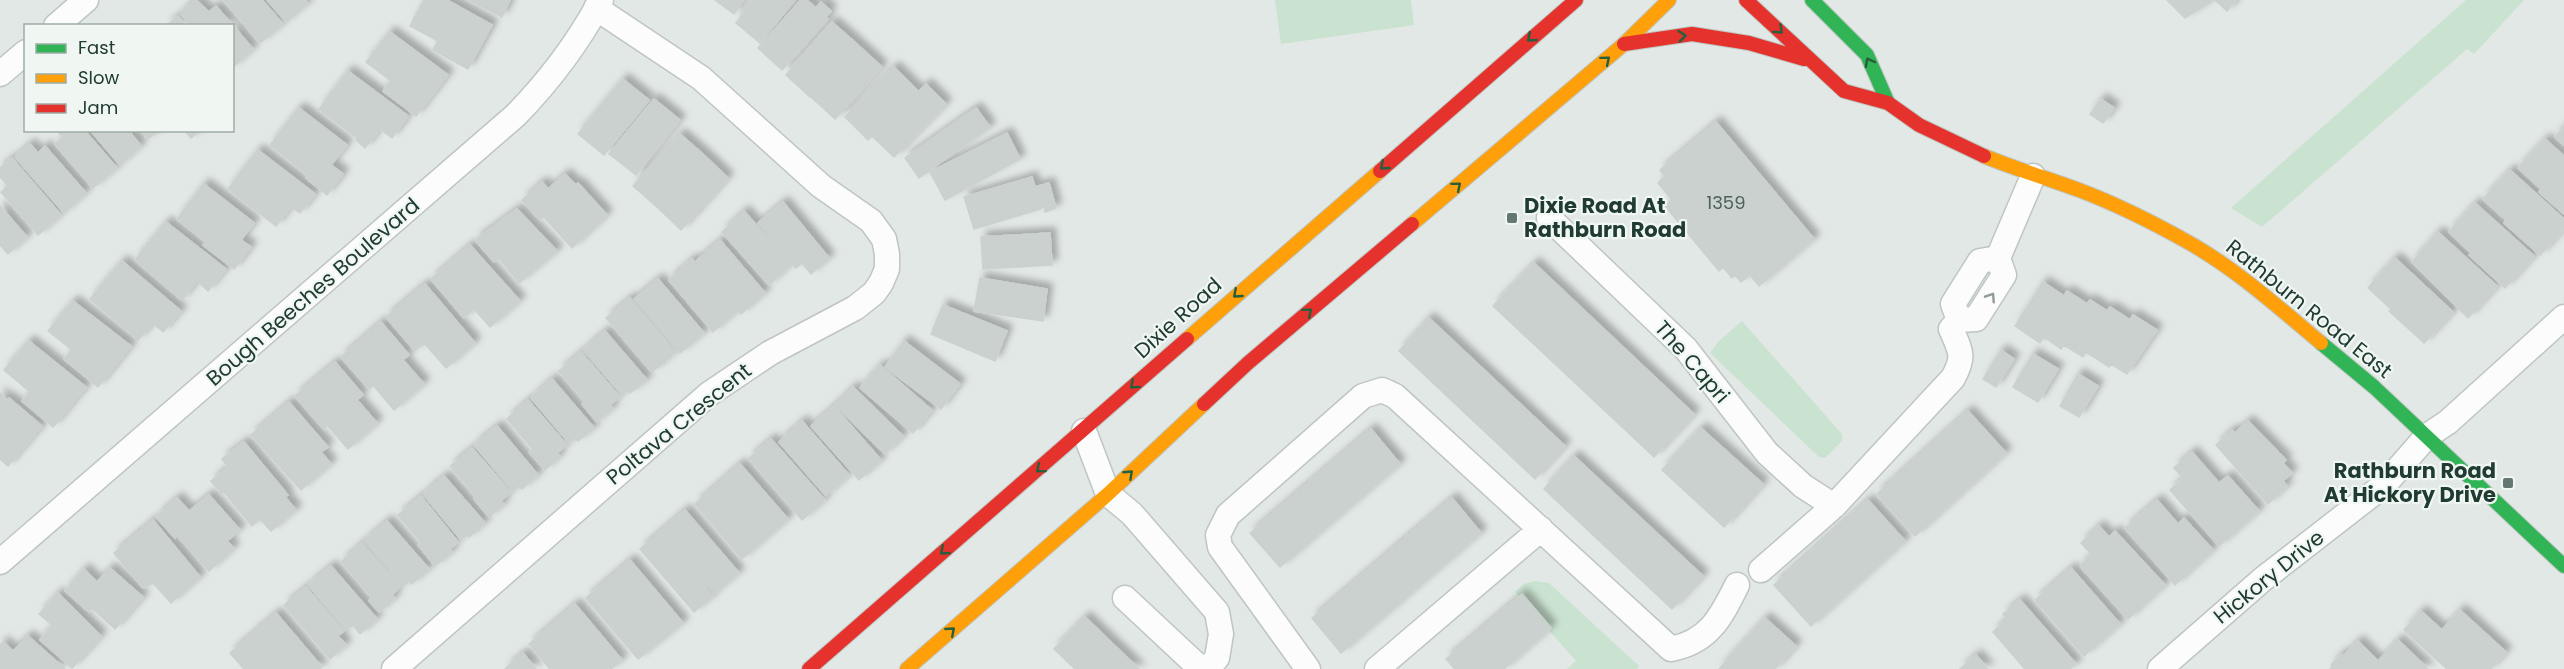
<svg xmlns="http://www.w3.org/2000/svg" width="2564" height="669" viewBox="0 0 2564 669" font-family="Poppins,sans-serif">
<defs>
<filter id="shadow"><feDropShadow dx="5.5" dy="-5.5" stdDeviation="3" flood-color="#0004"/></filter>
</defs>
<rect width="100%" height="100%" fill="#e2e8e5"/>
<path fill="#cae2d0" d="M1275,0h136l3,25 -133,19z
M2466,0h58l-50,54 -7,-5 -205,178 -31,-19z
M1742,321l100,113v7l-17,17 -6,-1 -109,-104 8,-11z
M1534,581l15,2 90,83 -2,3h-70l9,-8 -61,-69 9,-8z"/>
<path fill="#cbd1ce" stroke="#cbd1ce" stroke-width="1.5" filter="url(#shadow)" d="M196,0l13,12 7,-6 37,43 -21,19v-42h-41l-11,-13z
M224,0h38l21,24 -23,19z
M267,0h38l3,3 -22,19z
M424,0h23l45,25 -24,44 -35,-19 5,-9 -28,-15z
M469,0h41l-8,17z
M715,0h29l-10,14z
M754,0h41l-35,43 -24,-20z
M801,0h6l9,8 5,-6 10,9 -5,6 2,2 -46,51 -24,-22z
M2167,0h47l-29,18z
M2215,0h21l-9,11z
M178,16l8,10h-20z
M832,22l25,22 -47,53 -24,-22z
M390,32l58,43 -32,41 -33,-25 8,-10 -25,-19z
M858,45l24,22 -47,52 -24,-22z
M894,67l24,24 -50,49 -23,-23z
M348,71l60,45 -16,22 -12,-9 -15,19 -9,-8 1,-2 -38,-29z
M623,79l26,21 -45,55 -26,-21z
M926,84l20,20 -52,53 -21,-20z
M654,99l26,21 -44,55 -27,-21z
M2101,99l13,9 -11,15 -13,-9z
M299,108l48,37 -16,20 12,9 -16,21 -21,-17 2,-3 -38,-30z
M976,108l14,19 -71,51 -14,-20z
M1716,122l98,117 -55,47 -9,-11 -9,7 -6,-7 -3,3 -9,-11 -4,4 -54,-65 7,-6 -14,-17 7,-7 -5,-6z
M2564,127v18l-9,-8z
M57,130h27l33,38 -24,20 -38,-44 8,-6z
M90,130h38l13,16 -21,19z
M141,130h18l-11,9z
M184,130h10l2,4 -5,4z
M1007,133l13,26 -75,41 -15,-28z
M680,134l24,21 -47,52 -24,-21z
M2545,139l19,17v58l-25,-22 2,-3 -23,-21z
M30,144l8,9 7,-7 41,47 -22,20 -49,-56z
M258,150l57,44 -15,19 -9,-6 -15,19 -48,-37z
M705,156l23,22 -47,52 -23,-22z
M12,158l49,57 -23,20 -37,-43 7,-6 -8,-9v-9z
M2510,170l54,49v10l-24,26 -36,-32 2,-3 -23,-21z
M565,174l11,11 2,-2 29,32 -35,33 -28,-31 -4,3 -18,-20 20,-18 6,7z
M1032,177l3,10 14,-4 7,25 -11,4 -1,-6 -4,3 -66,20 -10,-32z
M204,184l50,39 -13,17 10,7 -17,22 -31,-24 3,-3 -29,-23z
M783,202l46,56 -18,16 -9,-11 -6,5 -38,-45z
M2475,203l59,53 -29,32 -36,-33 2,-2 -22,-21z
M0,206l27,31 -19,17 -8,-9z
M517,209l40,42 -38,32 -20,-25 -5,4 -19,-22z
M744,211l47,53 -22,21 -47,-53z
M166,222l60,47 -18,22 -11,-10 -15,19 -47,-40z
M2438,232l59,54 -29,32 -56,-56z
M1050,233l2,32 -69,4 -2,-32z
M720,240l45,53 -24,21 -45,-53z
M470,245l50,56 -30,26 -16,-18 -10,9 -33,-39z
M2395,258l58,54 -29,31 -35,-32 2,-2 -23,-21z
M692,259l45,52 -24,21 -44,-52z
M122,261l59,50 -18,21 -10,-9 -15,17 -48,-41z
M1534,263l160,151 -40,43 -161,-151z
M980,278l67,11 -4,32 -69,-10z
M658,279l46,54 -24,20 -46,-54z
M2043,282l21,14 3,-5 20,13 3,-4 17,11 3,-4 20,13 3,-5 24,15 -30,44 -16,-10 -2,3 -23,-15 -3,5 -19,-12 -3,4 -17,-12 -4,6 -25,-17z
M425,284l50,59 -29,25 -22,-25 -9,8 -29,-34z
M630,298l46,54 -24,20 -46,-54z
M73,301l58,45 -33,41 -34,-28 8,-9 -24,-19z
M943,305l64,26 -12,30 -64,-27z
M1429,318l136,128 -30,33 -136,-128z
M381,322l28,33 -6,5 21,24 -30,26 -21,-25 -4,4 -28,-32z
M605,331l42,49 -17,13 -3,-3 -5,5 -39,-45z
M29,341l57,46 -33,40 -31,-26 8,-9 -26,-22z
M904,341l56,43 -19,25 -56,-42z
M2001,350l13,9 -18,28 -13,-8z
M581,352l39,45 -10,8 3,3 -16,14 -15,-18 3,-3 -26,-30z
M2033,354l25,15 -20,33 -25,-15z
M335,362l28,33 -6,5 20,23 -29,26 -21,-24 -3,4 -29,-33z
M880,365l52,45 -19,23 -53,-45z
M2078,374l20,12 -19,31 -19,-11z
M552,379l42,49 -16,13 -3,-3 -6,5 -38,-45z
M853,387l50,49 -18,18 -50,-49z
M0,393l7,7 2,-2 33,28 -34,40 -8,-7z
M528,400l39,45 -10,8 3,3 -15,14 -16,-18 4,-3 -26,-30z
M289,402l39,45 -7,5 10,12 -30,26 -50,-55z
M834,406l47,54 -22,20 -48,-54z
M1968,411l38,42 -91,83 -38,-42z
M802,421l47,54 -23,21 -47,-54z
M2248,421l38,39 -3,3 9,10 -9,8 4,5 -19,18 -52,-59 16,-15 3,3z
M497,426l41,49 -16,14 -3,-3 -6,5 -39,-46z
M1701,428l62,56 -39,43 -62,-57z
M1371,429l29,35 -120,103 -30,-34z
M771,439l54,61 -23,20 -53,-62z
M244,442l44,53 -3,2 11,13 -25,21 -11,-12 -8,7 -28,-34 -2,2 -11,-13 17,-14 -6,-8z
M472,448l39,44 -10,9 3,3 -15,13 -15,-18 2,-3 -26,-30z
M2192,452l27,31 9,-7 31,35 -40,35 -49,-56 13,-12 -9,-10z
M1574,456l129,120 -31,33 -128,-120z
M740,464l48,55 -46,40 -47,-55z
M444,476l41,47 -16,14 -2,-2 -6,5 -38,-46z
M209,495l31,35 -13,11 7,7 -25,23 -32,-36 -2,3 -19,-21 21,-19 12,13z
M421,496l37,46 -8,7 2,3 -17,14 -17,-21 3,-3 -23,-27z
M1452,498l29,35 -140,120 -29,-35z
M1868,500l37,41 -94,85 -37,-41z
M2157,500l21,24 6,-6 29,32 -38,35 -50,-57z
M685,510l54,63 -25,21 -6,-8 -2,2 7,8 -19,16 -54,-63z
M153,520l47,57 -29,26 -18,-20 -10,5 -29,-35z
M387,521l42,48 -17,15 -3,-3 -6,5 -39,-45z
M2099,526l10,11 6,-6 50,54 -37,34 -48,-53 12,-11 -11,-12z
M362,543l39,43 -9,9 3,3 -16,14 -10,-11 3,-4 -31,-35z
M630,560l53,63 -45,36 -52,-61z
M331,566l46,53 -17,15 -7,-9 -7,5 -38,-45z
M110,568l33,29 -28,32 -23,-21 -3,4 -24,-21 19,-22 13,13z
M2071,568l49,56 -36,32 -49,-56z
M306,587l38,44 -6,5 8,9 -16,14 -46,-54z
M58,593l43,43 -29,32 -32,-28 13,-14 -14,-12z
M1522,594l29,34 -47,41h-49l-9,-10z
M2020,600l56,64 -6,5h-45l-32,-37 14,-13 -4,-5z
M575,604l47,56 -11,9h-61l-21,-25z
M2460,610l46,42 -15,17h-44l-43,-39 17,-19 21,19z
M276,613l46,54 -3,2h-35l-31,-36z
M1085,617l54,52h-64l-21,-20z
M1765,618l31,28 -21,23h-56z
M252,634l30,35h-38l-14,-16z
M28,636l37,33h-65v-24l3,-3 10,9z
M2398,640l30,29h-98l2,-2 -1,-2 10,-11 2,2 15,-15 20,20z
M523,653l13,16h-31z
M1976,655l12,14h-28z"/>
<g fill="none" stroke-linecap="round" stroke-linejoin="round">
<defs>
<path id="street" d="M56,26l30,-26
M0,74l26,-22
M1549,218l137,131 81,104 36,33 31,20
M1998,258l35,-82
M1959,320l-6,-16 27,-43 18,-3
M1084,431l24,63 24,20 85,98 4,22 -4,24 -10,11
M0,562l516,-447c34,-35 62,-72 85,-115
M1761,570l73,-64 119,-128c12,-22 8,-26 -2,-49l8,-9 17,-1 28,-44 -6,-17
M1125,598l76,71
M394,669l315,-275 61,-41 85,-45 19,-15 7,-10 6,-14v-15l-3,-15 -13,-18 -50,-35 -120,-108 -105,-70
M1308,669l-88,-122 -2,-12 10,-20 135,-119 19,-6 13,6 276,253c38,-7 50,-32 66,-64
M1377,669l164,-140
M2160,669l103,-90 121,-94 43,-49 21,-14 116,-105"/>
<path id="fast" d="M1812,0l55,55 21,48
M2321,343l53,44 190,179"/>
<path id="slow" d="M1984,156c31,13 63,22 95,34 37,14 73,32 107,51 49,27 92,66 135,102
M1412,224l212,-180 45,-44
M1187,339l193,-168
M907,669l201,-175 96,-90"/>
<path id="jam" d="M1746,0l98,91 44,12 31,22 65,31
M1624,44l68,-10 57,9 55,16
M1380,171l196,-171
M1204,404l44,-41 164,-139
M809,669l378,-330"/>
</defs>
<use href="#street" stroke="#bfc5c2" stroke-width="27"/>
<use href="#fast" stroke="#bec6c2" stroke-width="16"/>
<use href="#slow" stroke="#bec6c2" stroke-width="16"/>
<use href="#jam" stroke="#bec6c2" stroke-width="16"/>
<use href="#street" stroke="#fbfcfb" stroke-width="24"/>
<use href="#fast" stroke="#30b455" stroke-width="14"/>
<use href="#slow" stroke="#ff9f0a" stroke-width="14"/>
<use href="#jam" stroke="#e5322d" stroke-width="14"/>
</g>
<defs><path id="oneway-chevron" d="M-2-3.5L2.5 0L-2 3.5" fill="none" stroke-width="1.6" stroke-linecap="round" stroke-linejoin="round" transform="scale(1.5)"/></defs>
<g stroke="#255f3c">
<use href="#oneway-chevron" transform="translate(1779 30) rotate(43)"/>
<use href="#oneway-chevron" transform="translate(1682 36) rotate(-6)"/>
<use href="#oneway-chevron" transform="translate(1531 38) rotate(139)"/>
<use href="#oneway-chevron" transform="translate(1606 60) rotate(-40)"/>
<use href="#oneway-chevron" transform="translate(1869 62) rotate(-118)"/>
<use href="#oneway-chevron" transform="translate(1384 166) rotate(139)"/>
<use href="#oneway-chevron" transform="translate(1457 186) rotate(-40)"/>
<use href="#oneway-chevron" transform="translate(1237 294) rotate(139)"/>
<use href="#oneway-chevron" transform="translate(1308 312) rotate(-40)"/>
<use href="#oneway-chevron" transform="translate(1134 385) rotate(138)"/>
<use href="#oneway-chevron" transform="translate(1040 469) rotate(140)"/>
<use href="#oneway-chevron" transform="translate(1129 474) rotate(-43)"/>
<use href="#oneway-chevron" transform="translate(944 551) rotate(139)"/>
<use href="#oneway-chevron" transform="translate(951 631) rotate(-41)"/>
</g>
<use stroke="#8e9c96" href="#oneway-chevron" transform="translate(1991 297) rotate(-57)"/>
<g fill="#647871" stroke="#f0f7f3" stroke-width="2">
<rect x="1506" y="212" width="12" height="12" rx="3"/>
<rect x="2502" y="477" width="12" height="12" rx="3"/>
</g>
<g text-anchor="middle" stroke-width="4.5" stroke-linejoin="round" paint-order="stroke">
<g font-size="18" fill="#4c615a">
<text x="1726" y="209">1359</text>
</g>
<g font-size="21" font-weight="bold" fill="#203b32" stroke="#f0f7f3" text-anchor="start">
<text x="1524" y="213">Dixie Road At<tspan x="1524" dy="24">Rathburn Road</tspan></text>
<text x="2496" y="478" text-anchor="end">Rathburn Road<tspan x="2496" dy="24">At Hickory Drive</tspan></text>
</g>
<g font-size="21" fill="#203b32" stroke="#f0f7f3">
<text transform="translate(313 292) rotate(-41)" y="7">Bough Beeches Boulevard</text>
<text transform="translate(2309 309) rotate(39)" y="7">Rathburn Road East</text>
<text transform="translate(1178 318) rotate(-42)" y="7">Dixie Road</text>
<text transform="translate(1692 362) rotate(49)" y="7">The Capri</text>
<text transform="translate(679 424) rotate(-39)" y="7">Poltava Crescent</text>
<text transform="translate(2269 577) rotate(-39)" y="7">Hickory Drive</text>
</g>
</g>
<rect x="24" y="24" width="210" height="108" fill="#f0f7f3" stroke="#9daca6" stroke-width="1.5"/>
<rect x="36" y="44" width="30" height="9" fill="#30b455" stroke="#9daca6" stroke-width="1.5"/>
<text x="78" y="54" font-size="18" fill="#203b32">Fast</text>
<rect x="36" y="74" width="30" height="9" fill="#ff9f0a" stroke="#9daca6" stroke-width="1.5"/>
<text x="78" y="84" font-size="18" fill="#203b32">Slow</text>
<rect x="36" y="104" width="30" height="9" fill="#e5322d" stroke="#9daca6" stroke-width="1.5"/>
<text x="78" y="114" font-size="18" fill="#203b32">Jam</text>
</svg>
